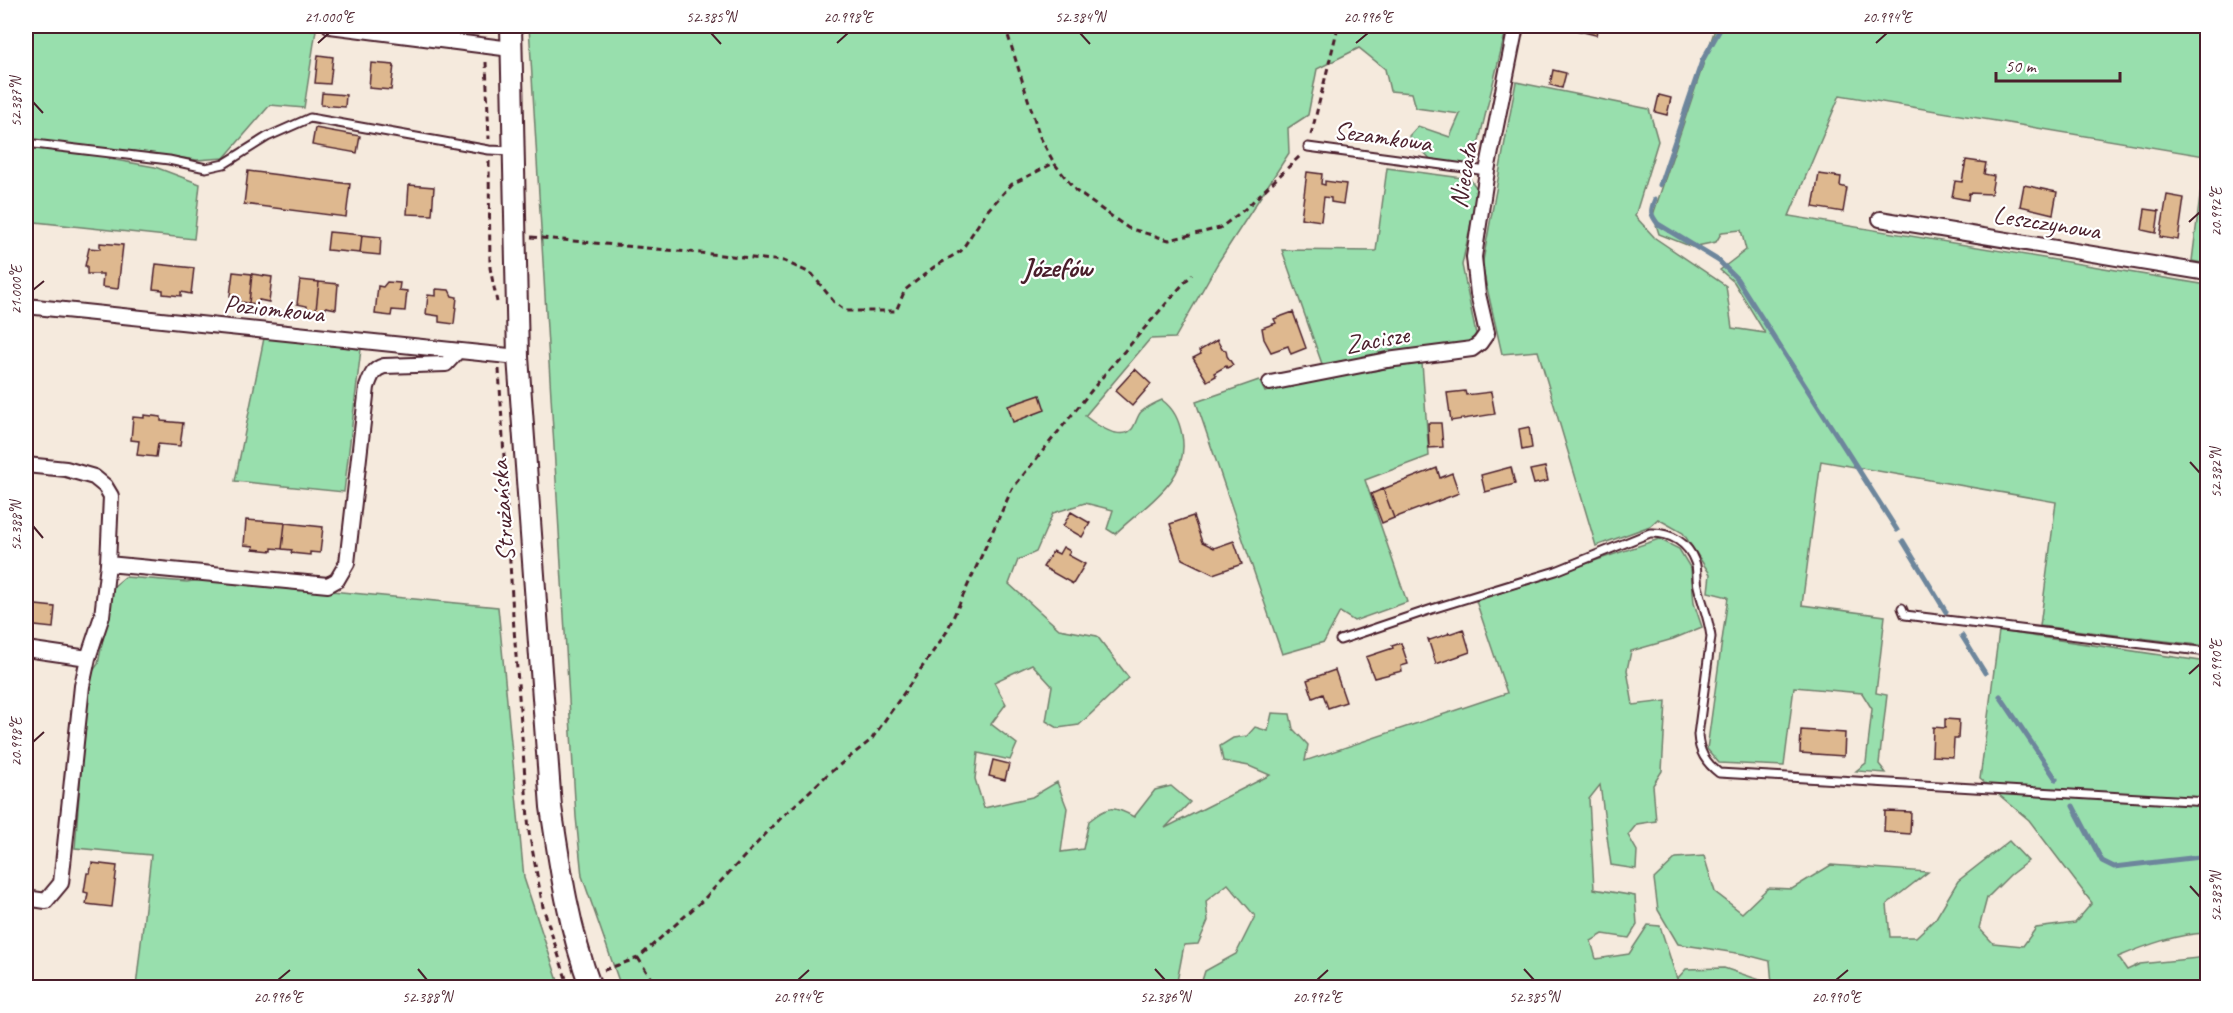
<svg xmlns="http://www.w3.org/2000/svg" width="2233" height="1013" viewBox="0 0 2233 1013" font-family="Caveat,sans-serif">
<rect width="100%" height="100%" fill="#f5eadd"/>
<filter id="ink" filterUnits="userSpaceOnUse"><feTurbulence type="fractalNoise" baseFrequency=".0167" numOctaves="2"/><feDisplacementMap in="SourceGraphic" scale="12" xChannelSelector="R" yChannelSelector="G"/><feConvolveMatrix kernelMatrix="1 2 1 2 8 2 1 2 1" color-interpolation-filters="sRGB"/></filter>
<g filter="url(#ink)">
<path fill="#98dfad" stroke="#717f6c" stroke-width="1.5" d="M26,26h240l50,4 -12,78 -34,-3 -46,53 -27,2 -87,-12v11l45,8 45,17 -6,55 -168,-18z
M529,26h978l-30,123 -11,21 -31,-6 -26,-28 9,-10 32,11 10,-23 -44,-6 -4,-15 -22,-2 -5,-22 -26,-21 -42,21 -9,46 -20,13 1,25 -70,108 -44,77 -25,1 -65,77c10,8 35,26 47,13 4,-5 5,-13 9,-17 6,-5 14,-9 21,-12 12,9 17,20 20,35 9,46 -39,71 -67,99l-8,-5 6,-19 -28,-7 -32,10 -17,39 -18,8 -9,24 50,45 38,7 32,42 -50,47 -21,3 -12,-7 6,-35 -20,-22 -38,18 12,22 -15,20 26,20 -7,16 -32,-7 -3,26 9,29 48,-11 25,-15 10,26 -6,44 22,-3 6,-28c19,-15 23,-16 45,-4l21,-27 16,-4 19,16 -25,26 105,-53 -21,-9 -26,-5 -3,-15 13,-8 14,-2 8,-9 13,4 4,-18 18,1 3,15 15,16 -3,16 202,-68 -31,-92 183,-62 20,10 12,20 3,34 8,24 -29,12 -42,12 -4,19 6,35 33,-4 -4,70 -9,14 3,36 -19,3 -9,11 9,16 -1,18 -25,-4 -11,-80 -11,14 5,90 41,7 2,29 -8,13 -26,-4 -12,7 5,18 33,-5 19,-29 12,1 17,53 9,-10 38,-1 48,16 -2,-23 -27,-7 -65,-10 -20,-34 -4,-31 22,-21 28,-2 11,36 27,21 26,-25 24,1 39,-24 97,7 -41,32 3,33h26l20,-19 22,-37 51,-40 19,20 -18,14 -23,23 -8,30 14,15 30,3 13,-18 39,-5 17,-20 -63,-83 -49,-41 19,-148 208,31v271c-31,1 -60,12 -89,24l9,13 13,-6 67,-7v30h-1007l5,-16 31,-17 19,-38 -27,-32 -22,17 2,20 -10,23 -14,1 -8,42h-555l-39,-111 -6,-59z
M1716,26h491v238l-15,-3 13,-105 -365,-61 -51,121 418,69v361l-167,-20 16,-124 -235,-41 -19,144 83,11 -9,77 11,2 -8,69 7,9 -30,-2 10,-8 6,-54 -10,-16 -68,-6 -10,79 -65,-3 -12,-14 21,-152 -20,-5 2,-18 -27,-41 -25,-14 -8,7 -54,20 -58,-195 -36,3 -20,-88 34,-184 133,27 9,32 -23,75 20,22 71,48 6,42 33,5 -31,-51 -14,-12 26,-20 -5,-20 -19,2 -6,10 -24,5 -33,-13 -6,-19z
M1387,168l83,11 8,11 -16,75 14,69 -7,9 -147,21 -40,-114 94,1z
M264,338l97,11 -17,143 -109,-11z
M1422,363l7,93 -64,24 42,122 -53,19 -14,-9 -16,30 -42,12 -86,-252 63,-22 6,12 15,-6z
M125,577l62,5 18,-3 293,28 26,271 36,109h-424l15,-132 -76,-7 13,-170 10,-14 15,-77z"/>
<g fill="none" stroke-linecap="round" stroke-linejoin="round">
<path stroke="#6d869c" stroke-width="5" d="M1660,185l42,-124 20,-35
M1655,199c-5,12 -5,15 3,25l61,37 18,18 160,251
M1903,541l43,71
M1962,636l23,37
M2000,696l56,83
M2073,806l29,55 12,6 94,-11"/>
</g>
<path fill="#deb88f" stroke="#4a1f2b" stroke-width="1.5" d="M1576,26h22l-2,9 -21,-5z
M318,55l15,2 -3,27 -15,-1z
M371,63l23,2 -3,25 -22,-2z
M1553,70l13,3 -4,15 -12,-3z
M322,93l24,2 -1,12 -24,-2z
M1659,95l12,3 -4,17 -12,-3z
M315,128l45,8 -3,17 -45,-8z
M1966,160l20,3 -2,11 10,2 -3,18 -22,-1 -1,7 -16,-3 3,-16 7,1z
M248,171l102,13 -4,33 -102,-13z
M1307,172l15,2 -1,10 4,1v-4l21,3 -3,20 -12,-2v-4l-7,-1 -3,24 -20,-3z
M1819,174l22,3 -1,9 7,2 -4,24 -30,-5z
M409,185l25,2 -2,28 -25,-1z
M2024,185l33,7 -4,22 -33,-8z
M2167,195l17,3 -6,42 -18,-3z
M2145,209l14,2 -3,22 -14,-3z
M329,232l33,3 -2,18 -33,-3z
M362,235l19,2 -1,18 -20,-2z
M100,243l23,2 -5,44 -16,-2 1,-13h-16v-8h-2l4,-18 11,1z
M156,264l38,4 -3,26 -10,-2v4l-18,-2v-4l-10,-1z
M233,272l19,2 -3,29 -9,-1v-4l-10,-2z
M252,274l20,3 -3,25 -10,-2 -1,4 -9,-1z
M300,280l19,2 -3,28 -9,-1v-3l-10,-2z
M319,282l19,2 -2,25 -10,-2 -1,4 -9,-1z
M387,282l13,1 -1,7 8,1 -2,20 -13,-1 -1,6 -16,-2 3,-28 5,1z
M436,289l13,1 3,6 5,1 -3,27 -15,-2v-6l-13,-2 2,-19 8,1z
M1293,312l13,36 -15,6 -3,-8 -17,6 -7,-13 -2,-11 14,-5 -2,-4z
M1217,340l5,9 4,1 1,6 6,9 -6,3 -1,-2 -12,7 2,3 -9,5 -14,-23 8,-4 -2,-3z
M1135,369l16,15 -19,22 -17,-15z
M1465,391l1,4 25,-3 4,22 -44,7 -4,-28z
M1040,395l5,15 -32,12 -5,-16z
M144,415l17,2v4l22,2 -3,23 -22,-2 -2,13 -19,-2 2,-14 -8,-1 2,-23 11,1z
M1428,423h13l2,24 -14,1z
M1529,427l3,21 -10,2 -3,-21z
M1511,467l4,17 -30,8 -4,-17z
M1545,467l3,14 -14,3 -4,-14z
M1437,468l3,10 12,-5 7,20 -65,25 -11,-29z
M1383,489l11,29 -12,5 -11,-29z
M1071,512l19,11 -8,14 -19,-11z
M1193,516l9,26 12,6 20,-7 8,23 -29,10 -31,-15 -12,-35z
M246,520l39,3 -3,26 -10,-1v3l-19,-2 1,-3 -10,-1z
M285,523l38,4 -3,26 -10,-1v3l-19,-2 1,-3 -10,-1z
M1063,547l7,4 -2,4 17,9 -12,20 -30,-17 10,-16 6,3z
M26,604l29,3 -2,21 -27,-3z
M1463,629l7,23 -34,12 -8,-25 2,1 18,-6 1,-2v2z
M1401,643l7,21 -7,2 1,5 -28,7 -8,-21 27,-9 -1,-2z
M1335,670l11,32 -18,6 -5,-14 -10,4 -6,-18z
M1945,719l14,1 -1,19h-4l-1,18 -21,-1 1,-29 12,1z
M1801,730l44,3 -1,23 -44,-3z
M993,760l16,4 -4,16 -16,-4z
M1885,811l26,1 -1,22 -26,-2z
M92,863l25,3 -5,41 -26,-3 2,-11 -4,-1 3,-19h3z"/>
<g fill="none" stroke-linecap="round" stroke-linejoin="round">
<defs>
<path id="lane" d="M26,143l143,17 37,8 18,-4 43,-27 43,-19 179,32 24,1
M1308,147l179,24
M1902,608l3,7 303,37
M1340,640l92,-31 124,-38 94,-38c21,-1 38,10 45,29 3,7 1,16 3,24 4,17 11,33 13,51l-13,98c1,17 8,28 21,38l489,29"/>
<path id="street" d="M330,26l181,23
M1880,219l328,54
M26,306l492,51
M1270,383l117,-23 85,-11 8,-6 7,-10 -9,-39 -4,-37 13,-86 29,-145
M26,465l40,4 28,8 11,9 6,10 -3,68 -6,52 -14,42 -62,-9
M108,564l220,21 9,-5 10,-17 20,-176c4,-11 6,-18 17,-21l62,-2 11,-12
M26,898l20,3 15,-18 21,-197 6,-28"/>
<path id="secondary" d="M511,26l7,331 33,450c9,61 18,123 40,181"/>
</defs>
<use href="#lane" stroke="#4a1f2b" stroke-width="11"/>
<use href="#street" stroke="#4a1f2b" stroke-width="18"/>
<use href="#secondary" stroke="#4a1f2b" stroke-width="24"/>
<path stroke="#4a1f2b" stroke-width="3" stroke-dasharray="6 4.5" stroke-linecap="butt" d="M1005,26l35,111 14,26 22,28 52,37 41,12 51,-12 25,-19 57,-55
M486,62l3,77
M1311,135l26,-104 -3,-5
M489,161l1,107 7,34
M531,237l253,24 28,13 22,28 12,9h50l9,-21 29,-23 27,-16 26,-40 25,-27 42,-21
M499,369l14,246 16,217 14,75 26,81
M638,958l19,30
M604,970l34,-12 66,-59 76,-80 47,-44 44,-35 75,-107 66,-144 96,-119 84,-96
M554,988l18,-8"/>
<use href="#lane" stroke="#fff" stroke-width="7"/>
<use href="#street" stroke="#fff" stroke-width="14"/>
<use href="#secondary" stroke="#fff" stroke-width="20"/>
</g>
</g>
<path fill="none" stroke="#4a1f2b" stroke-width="2" d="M711,33l10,11M1080,33l10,11M318,43l11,-10M837,43l11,-10M1356,43l12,-10M1876,43l11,-10M33,102l10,11M2189,222l11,-10M33,290l11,-9M2190,462l10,11M33,526l10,12M2189,674l11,-10M33,742l11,-10M2190,886l10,11M418,969l9,11M1155,969l10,11M1524,969l10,11M278,980l12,-10M798,980l11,-10M1317,980l11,-10M1836,980l12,-10"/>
<g text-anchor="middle" stroke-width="4.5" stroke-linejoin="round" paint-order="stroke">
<g font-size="26" fill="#4a1f2b" stroke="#fff">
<text transform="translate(1383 136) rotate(8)" y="9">Sezamkowa</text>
<text transform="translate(1463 175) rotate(-80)" y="9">Niecała</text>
<text transform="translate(2047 222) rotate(9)" y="9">Leszczynowa</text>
<text transform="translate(274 308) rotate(6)" y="9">Poziomkowa</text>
<text transform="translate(1377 339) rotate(-10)" y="9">Zacisze</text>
<text transform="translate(502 511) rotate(-94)" y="9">Strużańska</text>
</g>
<g font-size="28" font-weight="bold" fill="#4a1f2b" stroke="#fff">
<text x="1057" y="277">Józefów</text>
</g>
</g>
<rect width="2233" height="1013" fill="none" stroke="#fff" stroke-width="66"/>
<path d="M1996 72v9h124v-9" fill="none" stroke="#4a1f2b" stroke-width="3"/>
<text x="2005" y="72" font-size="18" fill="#4a1f2b" stroke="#ffffff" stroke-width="4.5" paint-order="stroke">50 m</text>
<rect x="33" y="33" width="2167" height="947" fill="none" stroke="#4a1f2b" stroke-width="2"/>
<g font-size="15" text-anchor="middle" fill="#4a1f2b">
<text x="329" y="22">21.000°E</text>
<text x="711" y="22">52.385°N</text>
<text x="848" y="22">20.998°E</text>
<text x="1080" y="22">52.384°N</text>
<text x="1368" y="22">20.996°E</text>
<text x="1887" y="22">20.994°E</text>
<text transform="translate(16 102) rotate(-90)" y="5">52.387°N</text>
<text transform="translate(2216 212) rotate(-90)" y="5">20.992°E</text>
<text transform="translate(16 290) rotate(-90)" y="5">21.000°E</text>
<text transform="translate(2216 473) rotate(-90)" y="5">52.382°N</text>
<text transform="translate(16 526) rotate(-90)" y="5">52.388°N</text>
<text transform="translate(2216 664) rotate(-90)" y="5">20.990°E</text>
<text transform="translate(16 742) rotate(-90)" y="5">20.998°E</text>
<text transform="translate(2216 897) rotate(-90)" y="5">52.383°N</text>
<text x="278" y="1002">20.996°E</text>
<text x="427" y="1002">52.388°N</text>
<text x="798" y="1002">20.994°E</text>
<text x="1165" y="1002">52.386°N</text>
<text x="1317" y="1002">20.992°E</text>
<text x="1534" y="1002">52.385°N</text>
<text x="1836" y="1002">20.990°E</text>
</g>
</svg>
